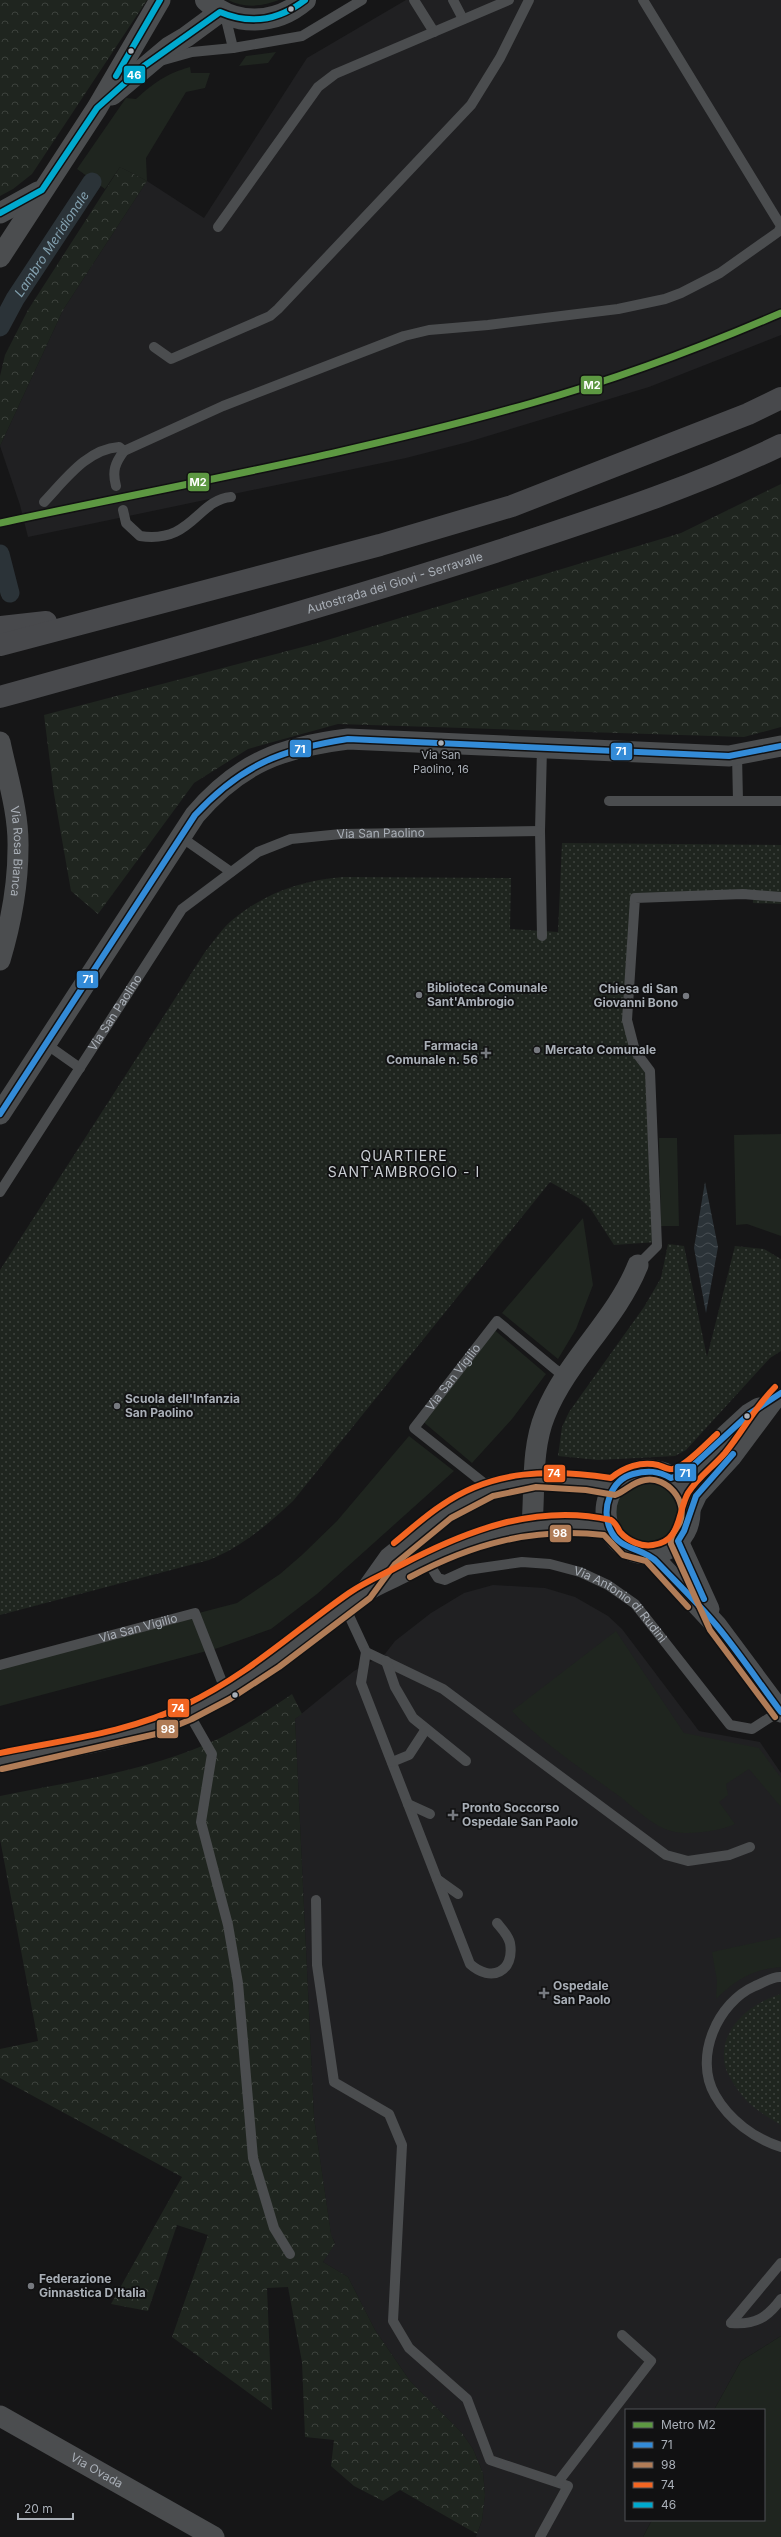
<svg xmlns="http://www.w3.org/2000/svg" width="781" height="2537" viewBox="0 0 781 2537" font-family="Inter,sans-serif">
<defs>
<pattern id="forest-crowns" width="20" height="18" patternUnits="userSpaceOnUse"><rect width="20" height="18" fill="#1f251f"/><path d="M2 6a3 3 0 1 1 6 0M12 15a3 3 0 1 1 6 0" fill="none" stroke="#3d423d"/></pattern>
<pattern id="garden-dots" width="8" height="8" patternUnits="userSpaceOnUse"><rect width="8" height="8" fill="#1f251f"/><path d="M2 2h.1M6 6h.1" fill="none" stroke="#3d423d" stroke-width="1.8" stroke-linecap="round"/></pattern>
<pattern id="water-waves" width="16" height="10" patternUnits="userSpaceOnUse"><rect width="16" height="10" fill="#2b3338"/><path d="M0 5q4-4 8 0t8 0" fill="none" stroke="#474e53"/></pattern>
</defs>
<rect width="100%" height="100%" fill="#161617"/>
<path fill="#202022" d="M406,0h375v335l-132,52 -181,55 -62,16 -378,79 -8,-32 -20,-59 63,-136 84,-129 57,37 103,-160z
M493,1585l52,3 30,9 33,19 14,13 77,102 61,11 21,31v563l-40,25 -27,49h-88v110h26l-9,17h-167l6,-17 3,-26 -2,-21 -10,-24 -11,-16 -52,-52 -35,-51 -27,-53 -25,-15 12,-19 -4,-8 -17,-117 -19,-399 59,-48 31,-17 10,-13 36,-28 33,-20z"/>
<path fill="#1f251f" d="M228,0h51c-15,6 -35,9 -51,0z
M276,52l-8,11 -29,3 7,-10z
M190,67l1,6h19l-5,15 -19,4 -40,66 1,23 -27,-14 -15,22 -28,-20 49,-71 10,1c19,-17 30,-25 54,-32z
M781,1134v102l-34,-12 -11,1 -2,-90z
M659,1138h18l2,88h-18z
M583,1218l10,67 -17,44 -18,30 -56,-46z
M491,1327l55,47 -34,45 -40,44 -51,-43z
M409,1436l45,35 -137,123 -46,35 -53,19 -218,58v-41l237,-62 43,-29 22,-19 35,-34z
M614 1513a34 34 0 1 1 68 0a34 34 0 1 1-68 0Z
M616,1631l68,102 75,15 22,30v29l-32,-38 -23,15 2,11 -9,7 16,22c-16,7 -42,11 -60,8 -21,-4 -40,-24 -56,-36 -36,-26 -77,-53 -107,-85z
M781,1937v30c-28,2 -45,13 -65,32l1,-18 -5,-29z
M781,2336v201h-138l9,-17h112v-110h-50l27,-49z"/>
<path fill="url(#forest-crowns)" d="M0,0h147l-115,174 -19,15 -13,7z
M120,167l27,14 -84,129 -63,136v-70l5,-21 23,-45z
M781,484v243l-37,10 -406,-13 -90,25 -54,34 -96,131 -27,-23 -17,-97 -10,-79 270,-71 367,-111z
M292,1694l10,20 -7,5 19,399 17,116 4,10 -12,18 25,15 27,53 35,51 52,52 11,16 10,24 2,22 -3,25 -5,14 -77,-44 -17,11 -29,-15 -23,-20 3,-26 -29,-3 -3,-75 -14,-75 -21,1 5,122 -100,-73 36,-102 -31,-10 -29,86 -37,-7 71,-127 -182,-99v-29l38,-8 -38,-202v-43c69,-14 142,-24 207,-52 30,-13 57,-31 85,-50z"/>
<path fill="url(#garden-dots)" d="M562,843l219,2v59l-28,-1v-8l-118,3 -8,122 8,31 15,20 7,171 -43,3 -24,-37 -10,-9 -30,-17 -257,319c-26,24 -51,46 -84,59l-209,55v-345l205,-318c8,-10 16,-22 26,-31 32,-27 70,-41 112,-44l168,1 -1,51 48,3z
M668,1244l16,2 23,111 28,-111 29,3 17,10v92l-11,7 -84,92 -11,6 -57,3 -20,1 -40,-4 4,-29 7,-15 75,-105 17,-29z
M781,1994v131c-11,-7 -26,-15 -35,-25 -7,-8 -18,-23 -21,-34 -8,-36 25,-63 56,-72z"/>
<path fill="url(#water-waves)" d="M705,1182l13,65 -12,66 -12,-65z"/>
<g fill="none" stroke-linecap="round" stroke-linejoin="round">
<g stroke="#2b3338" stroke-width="19">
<path id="s1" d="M0,327l15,-28 77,-117"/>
<path d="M0,554l10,39"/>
</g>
<g stroke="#4b4d4f" stroke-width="10">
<path d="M414,0l20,32"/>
<path d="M453,0l10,19"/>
<path d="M643,0l138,226"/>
<path d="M225,15l8,33"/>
<path d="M160,61l32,-9 41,-4 69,-12 60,-36"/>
<path d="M218,227l100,-140 17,-13 174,-74"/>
<path d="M154,347l17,12 99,-43 8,-7 193,-204 29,-47 29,-58"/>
<path d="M116,486c-4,-15 -1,-23 8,-35l99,-45 181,-70 25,-6 59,-5 130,-16 47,-10 16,-6 39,-20 58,-41 3,-5"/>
<path d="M44,502c21,-22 43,-53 75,-55l5,4"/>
<path d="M123,510l3,13 14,13c52,8 57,-36 91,-39"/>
<path d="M737,755l1,46"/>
<path d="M609,801h172"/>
<path d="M181,837l50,35"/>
<path d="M542,936l-2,-105 2,-83"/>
<path d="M46,1044l34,24"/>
<path id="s2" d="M0,1192l182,-283 76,-57 33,-13 50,-5 199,-3"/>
<path d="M638,1265l19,-19 -7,-175 -15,-20 -8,-31 8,-122 108,-4 38,3"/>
<path id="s3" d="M490,1488l-76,-60 83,-107 59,49 11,6"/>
<path id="s4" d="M426,1559l12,19 7,2 22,-10 55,-8 28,2 30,8 28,13 27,19 95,121 22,4 28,-18"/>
<path d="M345,1607l21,45 77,37 223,166 22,6 41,-6 21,-8"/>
<path d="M366,1652l-5,31 109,281c21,19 45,8 40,-21 -2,-8 -8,-14 -13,-20"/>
<path d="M386,1661l9,26 18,31 53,43"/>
<path id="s5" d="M0,1665l195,-52 31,79"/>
<path d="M188,1712l24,42 -11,68 27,103 10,58 15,175 21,70 16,26"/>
<path d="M392,1762l17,-7 17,-26"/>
<path d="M408,1804l22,10"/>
<path d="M437,1879l21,15"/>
<path d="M316,1900l1,65 17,117 55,32 13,31 -9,176 16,27 58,51 23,61 78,26 -28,51"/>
<path d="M781,1977c-8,-1 -18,6 -26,9 -37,16 -62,71 -40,109 14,25 40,44 66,52"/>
<path d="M731,2323l50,-60"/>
<path d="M731,2323c24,2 36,-5 50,-24"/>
<path d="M558,2482l93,-121 -29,-26"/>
</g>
<g stroke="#4b4d4f" stroke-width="21">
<path d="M112,95l57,-48 17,-10 34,-25"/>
<path d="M0,213l38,-21"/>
<path d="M0,257l97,-149 63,-108"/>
<path id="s6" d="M0,742c7,34 19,71 18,106 0,39 -7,75 -18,112"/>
<path d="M0,1114l195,-299c44,-52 87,-68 153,-76l381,17 52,-10"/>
<circle cx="648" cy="1512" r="42"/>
<path d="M671,1478l14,-5 64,-59 10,-6"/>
<path d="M689,1511l8,-17 34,-37 44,-59"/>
<path d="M532,1525c3,-36 -1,-76 13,-110 22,-55 71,-95 93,-150"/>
<path d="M678,1541l31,68"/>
<path d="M650,1554l67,72 64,86"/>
<path d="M367,1589l22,-31 58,-47 43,-23 45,-9 52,3 27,5"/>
<path d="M0,1761c59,-13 134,-22 188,-48 30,-15 59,-32 86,-52 31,-21 59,-49 91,-69 12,-8 26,-13 39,-20 68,-38 125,-57 204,-45"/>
<path id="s7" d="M0,2416l214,121"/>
</g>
<path stroke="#4b4d4f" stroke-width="22" d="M206,0c28,27 70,25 99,0"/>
<g stroke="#48494c" stroke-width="22">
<path d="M0,627l46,-5"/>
<path d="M0,645l380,-100 132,-39 236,-92 33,-16"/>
<path id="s8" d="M0,697c166,-46 331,-92 495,-145 96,-32 195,-63 286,-107"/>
</g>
<defs>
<path id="bus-1" d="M0,1114l195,-299c46,-50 87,-66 153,-76l381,17 52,-10
M781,1393l-32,21 -64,59 -14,5c-13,-7 -23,-8 -38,-4 -22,6 -32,34 -23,55 9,22 33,18 47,33 20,21 42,42 60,64 23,28 43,58 64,86
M704,1599l-26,-58 6,-10 12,-35 37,-42"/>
<path id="bus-2" d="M410,1577c62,-33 123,-50 194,-42l19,20 23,6 42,46
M2,1769l154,-35 36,-15 38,-20 49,-32 91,-69 25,-34 56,-46 42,-22 43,-9 50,3 29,5c11,-4 17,-13 30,-15 22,-4 43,21 35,42 -3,8 -11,13 -9,22l39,86 65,87"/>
<path id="bus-3" d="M394,1543c16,-13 31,-27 48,-38 52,-36 109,-36 169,-27 13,-11 30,-17 47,-13 4,1 10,5 15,4 12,-2 34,-26 44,-35
M0,1753c62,-13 128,-20 185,-48 63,-30 108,-73 164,-112 16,-11 33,-18 50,-27 66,-35 137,-63 212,-46 5,3 6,7 9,12 8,9 21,15 33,13 29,-4 24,-32 35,-52 10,-16 25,-26 37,-40 18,-22 30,-46 50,-66"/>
<path id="bus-4" d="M116,76l44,-76
M0,213l42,-23 55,-82 47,-42 76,-54c30,13 59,8 85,-12"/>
</defs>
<use href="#bus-1" stroke="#111112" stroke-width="9"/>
<use href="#bus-2" stroke="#111112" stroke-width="9"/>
<use href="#bus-3" stroke="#111112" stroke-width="9"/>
<use href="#bus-4" stroke="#111112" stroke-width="9"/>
<use href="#bus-1" stroke="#338bd7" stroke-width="6"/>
<use href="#bus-2" stroke="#b07c57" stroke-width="6"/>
<use href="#bus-3" stroke="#f26522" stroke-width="6"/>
<use href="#bus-4" stroke="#00a9ce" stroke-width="6"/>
<defs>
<path id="metro-1" d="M0,523c178,-38 357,-70 532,-120 85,-24 168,-55 249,-90"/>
</defs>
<use href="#metro-1" stroke="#111112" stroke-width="10"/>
<use href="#metro-1" stroke="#5d9842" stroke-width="7"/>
</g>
<g fill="#a9afb7" stroke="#111112" stroke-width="1.5">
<circle cx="291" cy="9" r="3.5"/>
<circle cx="131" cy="51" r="3.5"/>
<circle cx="441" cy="743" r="3.5"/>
<circle cx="747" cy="1416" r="3.5"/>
<circle cx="235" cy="1695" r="3.5"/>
</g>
<g fill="#76797f" stroke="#111112" stroke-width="1.5">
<circle cx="419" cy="995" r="4"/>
<circle cx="686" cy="996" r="4"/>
<circle cx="537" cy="1050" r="4"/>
<path d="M484 1047h4v4h4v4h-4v4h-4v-4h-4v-4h4z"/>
<circle cx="117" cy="1406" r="4"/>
<path d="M451 1809h4v4h4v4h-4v4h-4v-4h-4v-4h4z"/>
<path d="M542 1987h4v4h4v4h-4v4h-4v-4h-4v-4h4z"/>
<circle cx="31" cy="2286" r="4"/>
</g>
<g text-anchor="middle" stroke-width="3.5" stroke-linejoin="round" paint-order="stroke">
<g font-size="11" fill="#a9afb7" stroke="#111112">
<text x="441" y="759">Via San<tspan x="441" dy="14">Paolino, 16</tspan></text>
</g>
<g font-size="12" fill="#a9afb7" stroke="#111112">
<text dy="4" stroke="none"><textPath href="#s8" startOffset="411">Autostrada dei Giovi - Serravalle</textPath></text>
<text dy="4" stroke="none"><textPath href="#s2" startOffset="557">Via San Paolino</textPath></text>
<text dy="4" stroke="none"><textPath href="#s6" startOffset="111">Via Rosa Bianca</textPath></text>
<text dy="4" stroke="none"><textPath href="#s2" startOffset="213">Via San Paolino</textPath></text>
<text dy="4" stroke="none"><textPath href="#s3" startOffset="161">Via San Vigilio</textPath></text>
<text dy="4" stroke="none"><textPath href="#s4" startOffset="221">Via Antonio di Rudinì</textPath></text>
<text dy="4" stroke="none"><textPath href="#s5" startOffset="143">Via San Vigilio</textPath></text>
<text dy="4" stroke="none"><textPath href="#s7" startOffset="111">Via Ovada</textPath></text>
</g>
<g font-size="12" font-weight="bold" fill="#a9afb7" stroke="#111112" text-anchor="start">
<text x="427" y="992">Biblioteca Comunale<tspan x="427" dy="14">Sant'Ambrogio</tspan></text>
<text x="678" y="993" text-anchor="end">Chiesa di San<tspan x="678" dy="14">Giovanni Bono</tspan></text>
<text x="478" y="1050" text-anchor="end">Farmacia<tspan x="478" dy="14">Comunale n. 56</tspan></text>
<text x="545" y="1054">Mercato Comunale</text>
<text x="125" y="1403">Scuola dell'Infanzia<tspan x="125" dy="14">San Paolino</tspan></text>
<text x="462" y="1812">Pronto Soccorso<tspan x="462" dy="14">Ospedale San Paolo</tspan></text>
<text x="553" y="1990">Ospedale<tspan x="553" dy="14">San Paolo</tspan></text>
<text x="39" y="2283">Federazione<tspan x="39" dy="14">Ginnastica D'Italia</tspan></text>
</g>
<g font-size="13" font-style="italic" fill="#82a0af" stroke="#111112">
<text dy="5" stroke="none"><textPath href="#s1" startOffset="98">Lambro Meridionale</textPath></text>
</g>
<g font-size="14" letter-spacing="1" fill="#c9cdd3" stroke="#111112">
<text x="404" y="1161">QUARTIERE<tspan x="404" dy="16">SANT'AMBROGIO - I</tspan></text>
</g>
</g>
<g stroke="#111112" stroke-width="1.5">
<rect x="123" y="65" width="23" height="19" rx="4" fill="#00a9ce"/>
<rect x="580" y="375" width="23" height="20" rx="4" fill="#5d9842"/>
<rect x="187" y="472" width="23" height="20" rx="4" fill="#5d9842"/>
<rect x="289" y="739" width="23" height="19" rx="4" fill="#338bd7"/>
<rect x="610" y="742" width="23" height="19" rx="4" fill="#338bd7"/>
<rect x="76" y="970" width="23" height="19" rx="4" fill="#338bd7"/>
<rect x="674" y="1463" width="23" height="19" rx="4" fill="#338bd7"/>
<rect x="543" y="1464" width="23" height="19" rx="4" fill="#f26522"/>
<rect x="549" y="1524" width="23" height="19" rx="4" fill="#b07c57"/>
<rect x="167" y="1698" width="23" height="20" rx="4" fill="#f26522"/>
<rect x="156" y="1719" width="23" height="20" rx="4" fill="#b07c57"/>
</g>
<g font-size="11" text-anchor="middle" font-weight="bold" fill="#fff">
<text x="134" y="79">46</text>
<text x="592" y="389">M2</text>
<text x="198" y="486">M2</text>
<text x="300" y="753">71</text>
<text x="621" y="755">71</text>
<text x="88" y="983">71</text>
<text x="685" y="1477">71</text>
<text x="554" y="1477">74</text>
<text x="560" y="1537">98</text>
<text x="178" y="1712">74</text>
<text x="168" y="1733">98</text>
</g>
<rect x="625" y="2409" width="140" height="112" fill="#111112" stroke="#4e5054"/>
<rect x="633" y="2422" width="20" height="6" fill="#5d9842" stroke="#4e5054"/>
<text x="661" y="2429" font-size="12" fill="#a9afb7">Metro M2</text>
<rect x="633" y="2442" width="20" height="6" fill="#338bd7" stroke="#4e5054"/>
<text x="661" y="2449" font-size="12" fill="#a9afb7">71</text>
<rect x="633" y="2462" width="20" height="6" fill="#b07c57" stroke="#4e5054"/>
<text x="661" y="2469" font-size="12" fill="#a9afb7">98</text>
<rect x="633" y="2482" width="20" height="6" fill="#f26522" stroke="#4e5054"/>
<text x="661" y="2489" font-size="12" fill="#a9afb7">74</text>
<rect x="633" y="2502" width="20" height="6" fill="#00a9ce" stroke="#4e5054"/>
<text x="661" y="2509" font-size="12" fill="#a9afb7">46</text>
<path d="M18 2513v6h55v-6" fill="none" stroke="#a9afb7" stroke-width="2"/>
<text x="24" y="2513" font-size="12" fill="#a9afb7" stroke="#111112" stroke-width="3" paint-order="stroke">20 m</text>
</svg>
